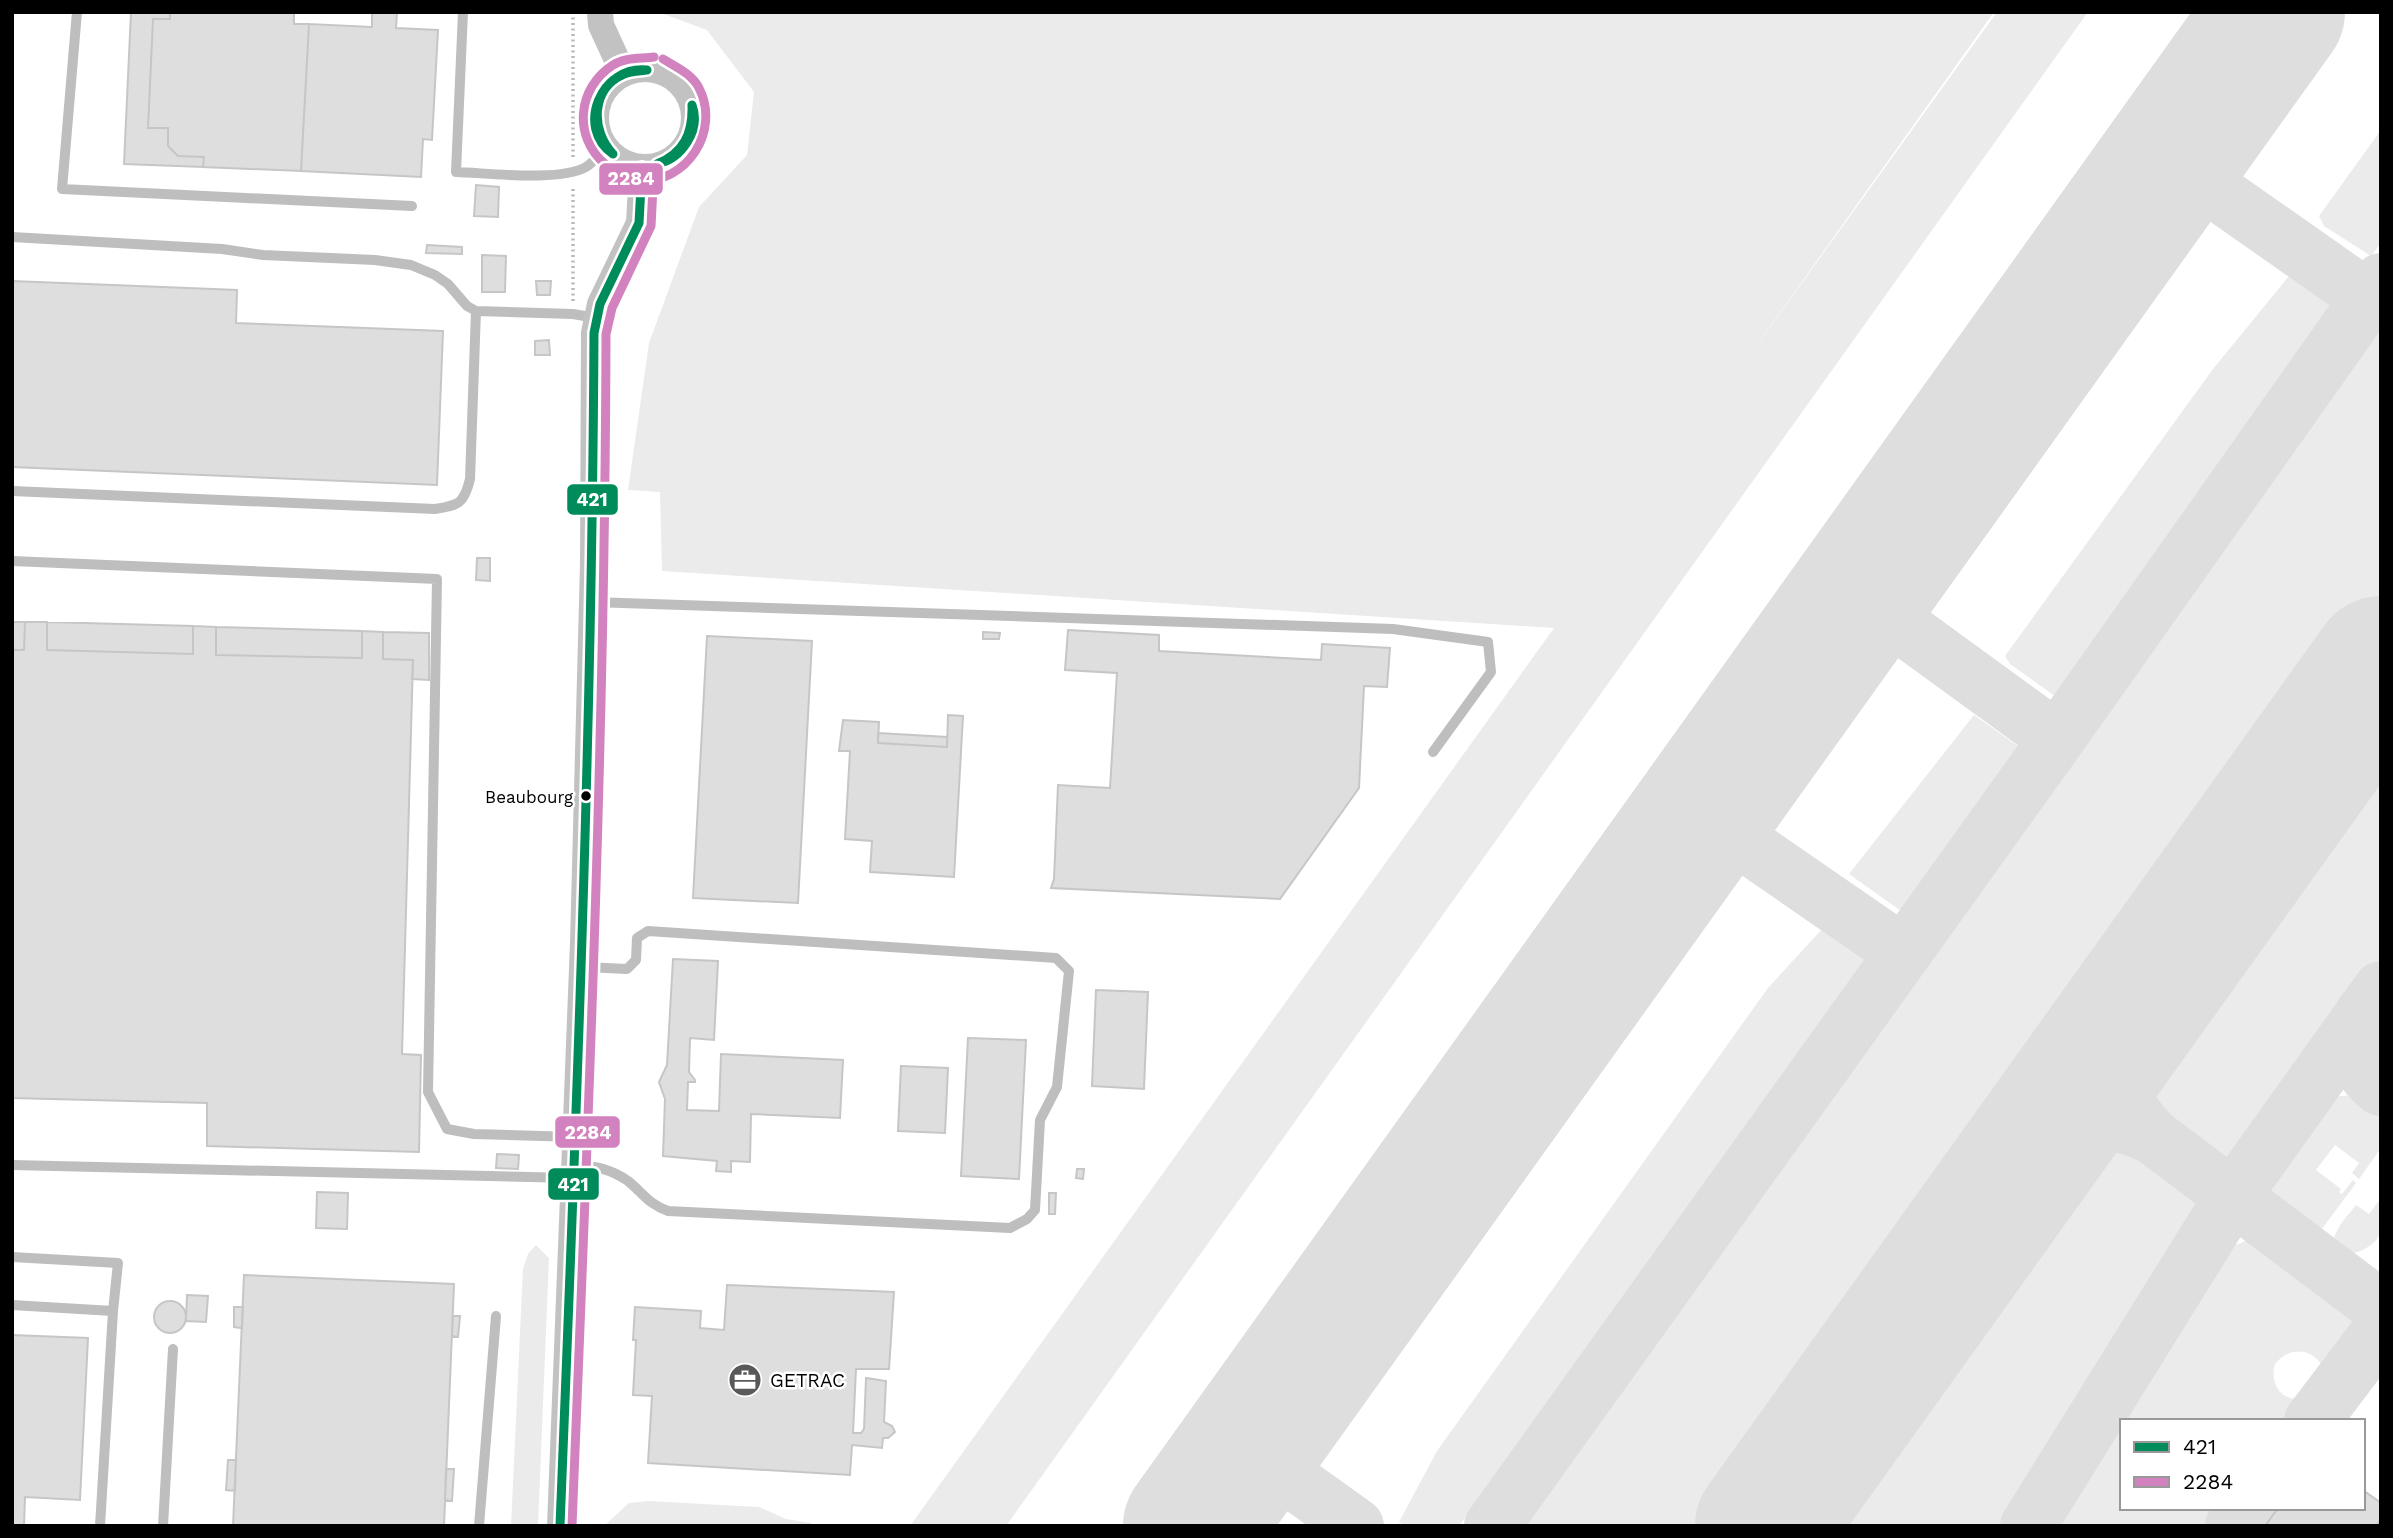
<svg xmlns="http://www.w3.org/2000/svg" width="2393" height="1538" viewBox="0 0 2393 1538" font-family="'Work Sans',sans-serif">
<rect width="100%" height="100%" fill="#fff"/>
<path fill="#ebebeb" d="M658,12h1336l-252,354 255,-354h91l-1082,1514h-96l644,-898 -892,-57 -2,-79 -32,-2 21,-147 50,-136 48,-52 7,-63 -47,-62z
M2381,130v113l-10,13 -47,-30 -5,-10z
M2289,276l45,32 -279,388 -45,-32 -5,-8 208,-287z
M2381,320v294l-653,912h-213z
M1974,715l44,31 -117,165 -52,-37z
M2381,721v249l-128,177c-11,7 -21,14 -35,13 -30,-2 -65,-38 -73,-66 -5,-20 4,-43 13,-62z
M1823,928l45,30 -409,568h-54l-6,-4 38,-71 331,-463z
M2381,1011v54c-9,-19 -9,-35 0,-54z
M2356,1095l14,4 11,7v42l-22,31 -7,-6 7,-10 -24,-18 -19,25 25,19 -2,3 3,2 11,-14 3,3 -40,54c-14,-7 -45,-34 -45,-50l49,-83 20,-8z
M2122,1143c19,3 31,10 46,20 29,20 41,35 29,70l-183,293h-211l241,-337c26,-32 36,-43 78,-46z
M2381,1198c0,9 3,24 0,33 -5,17 -32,29 -46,19 -6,-16 11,-32 21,-45l13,9z
M2250,1239c31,2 98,63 125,84l-46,65c-6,-8 -3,-14 -7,-22 -11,-20 -35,-18 -47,-2 -7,25 13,43 36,31l8,5 -16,21h-181v87h96l13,9 -7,9h-182l93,-149 52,-73 44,-57z
M536,1245l13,13 -11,268h-27l12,-257 5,-15z
M648,1501l111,6 27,12 25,4 1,3h-208l25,-23z"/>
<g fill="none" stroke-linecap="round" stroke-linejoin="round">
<path stroke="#dedede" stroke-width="56" d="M2171,160l197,138
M1859,595l198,144
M1702,814l200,138
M2146,993c-8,13 -17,25 -22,39 -15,40 1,79 31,106
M2363,1013c-14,32 -10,53 18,75
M2017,1174c9,-12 18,-23 30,-33 30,-25 75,-22 108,-3l226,170
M2312,1421l69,-91
M1247,1448l109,78
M1492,1526l565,-787 324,-458
M2028,1526l205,-330 148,-207
M2233,1526l14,-18"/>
<path stroke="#dedede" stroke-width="138" d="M1192,1526l1084,-1514
M1764,1526l617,-861"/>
</g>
<path fill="#dedede" stroke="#c6c6c6" stroke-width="2" d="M131,12h39v7h-17l-5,109h20v18l10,10 26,1 -1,10 -79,-3z
M170,12h124v12h15l-8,147 -98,-4 1,-10 -26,-1 -10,-10v-18h-20l5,-109h17z
M372,12h25l-1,16 42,2 -6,110 -9,-1 -2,38 -120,-6 8,-147 63,3z
M476,185l23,2 -1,30 -24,-1z
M427,245l35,2v7l-36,-1z
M482,255l24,1 -1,36h-23z
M12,281l225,9 -1,33 207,8 -6,154 -425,-18z
M536,281h15l-1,14h-13z
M549,340l1,15h-15v-14z
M477,558h13v23l-14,-1z
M12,622h13l-1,28h-12z
M25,622h22v28l146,4v-28l23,1v28l146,3v-27l21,1v27l30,1 -11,394 19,1 -2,97 -212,-6v-43l-195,-5v-448h12z
M47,622l146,4v28l-146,-4z
M216,627l146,4v27l-146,-3z
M1068,630l91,5v16l162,9 1,-16 68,4 -3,39 -23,-1 -5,102 -79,111 -229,-11 3,-9 4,-94 52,3 7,-115 -52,-3z
M383,632l46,1v47l-17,-1 1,-19 -30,-1z
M983,632l17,1 -1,6h-16z
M707,636l105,5 -14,262 -105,-5z
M948,715l15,1 -9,161 -84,-5 2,-31 -27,-2 5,-88h-11l4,-31 36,2 -1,21 69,4z
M878,733l69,4v10l-69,-4z
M673,959l45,2 -4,79 -24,-2 -1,34 6,8v2h-7l-1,28 32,1 2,-57 122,6 -3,58 -89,-4 -1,48 -19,-1v11l-15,-1 1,-10 -54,-5 2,-57 -6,-17 8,-17z
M1096,990l52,2 -4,97 -52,-3z
M968,1038l58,2 -7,139 -58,-3z
M901,1066l47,2 -3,65 -47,-2z
M497,1154l22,1 -1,14 -22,-1z
M1077,1169h7l-1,10 -7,-1z
M317,1192l31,1 -1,36 -31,-1z
M1049,1193h7l-1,21h-6z
M244,1275l210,9 -10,242h-211z
M727,1285l167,7 -5,77h-33l-3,64h8l3,-4 2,-51 20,3 -2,41 8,4 3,6 -7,6h-5l-1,10 -30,-3 -2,30 -202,-12 4,-67 -19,-1 3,-55h-3l2,-33 66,4 -1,17 24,2z
M187,1295l21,1 -2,26 -20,-1z
M154 1317a16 16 0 1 1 32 0a16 16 0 1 1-32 0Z
M234,1307h9l-1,21 -8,-1z
M453,1316h7l-2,21 -6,-1z
M12,1335l76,3 -8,162 -55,-3 -1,29h-12z
M228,1460h8l-1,31 -9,-1z
M446,1469h8l-2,32 -7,-1z
M2363,1490l18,13v16l-5,7h-111l13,-18h85z"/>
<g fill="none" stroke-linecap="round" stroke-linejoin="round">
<path stroke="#b9b9b9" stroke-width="3.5" stroke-dasharray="2 3.5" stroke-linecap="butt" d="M573,157v-145
M573,301v-115"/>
<path stroke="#bebebe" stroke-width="10" d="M77,12l-15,177 350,17
M463,12l-7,160c33,1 103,10 130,-5 7,-4 13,-13 19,-20
M12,237l210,12 41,6 112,5 36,5 24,10 13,9 19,22 9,5 97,3 23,4
M12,491l423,18c24,-4 29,-5 35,-30l6,-168
M12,561l425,18 -9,513 19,37 27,5 101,3
M592,602l801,27 95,13 3,30 -58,80
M12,1165l560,13
M575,1165c20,1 36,4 53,16 15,12 20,23 40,30l342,17 17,-9 8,-9 5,-90 17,-33 12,-116 -13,-13 -408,-27 -11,7 -1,22 -9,9 -42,-2
M12,1257l106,6 -5,48
M12,1305l101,6 -13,215
M163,1526l10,-177
M479,1526l17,-210"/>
<path stroke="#c2c2c2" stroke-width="26" d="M600,12l1,13 22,48
M596 118a49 49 0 1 1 98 0a49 49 0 1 1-98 0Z
M560,1526l23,-583 10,-380 1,-230 6,-29 39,-81 3,-56"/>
<defs>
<path id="bus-1" d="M613,154c-38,-26 -12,-89 34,-84
M613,154c-23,-24 -22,-66 11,-80 7,-3 16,-3 23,-4
M657,164c27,-11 36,-31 35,-59
M657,164c25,-5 44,-34 35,-59
M560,1526c16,-398 32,-795 34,-1193l6,-29 39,-81 3,-56"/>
<path id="bus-2" d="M654,57c-13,2 -29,0 -41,8 -36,23 -40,72 -8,99 10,8 20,15 33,16 49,5 83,-50 61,-92 -7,-14 -23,-21 -36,-29
M572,1526c16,-397 33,-794 34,-1192l6,-26 39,-82 3,-58"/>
</defs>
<use href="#bus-1" stroke="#fff" stroke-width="14"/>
<use href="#bus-2" stroke="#fff" stroke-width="14"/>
<use href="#bus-1" stroke="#008b5a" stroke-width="9"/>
<use href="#bus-2" stroke="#d282be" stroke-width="9"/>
</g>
<defs>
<symbol id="office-disc" viewBox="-11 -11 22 22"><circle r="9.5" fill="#595959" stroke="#fff"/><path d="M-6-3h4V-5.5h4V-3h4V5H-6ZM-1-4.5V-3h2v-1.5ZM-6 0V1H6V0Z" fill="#fff"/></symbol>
</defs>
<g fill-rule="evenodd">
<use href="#office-disc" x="726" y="1361" width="38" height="38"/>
</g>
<circle fill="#000" stroke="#fff" stroke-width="2.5" cx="586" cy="796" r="6"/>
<g text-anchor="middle" stroke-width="5" stroke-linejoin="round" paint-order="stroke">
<g font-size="17" fill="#000" stroke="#fff" text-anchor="end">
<text x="573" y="803">Beaubourg</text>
</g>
<g font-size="19" fill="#000" stroke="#fff" text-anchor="start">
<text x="770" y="1387">GETRAC</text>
</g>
</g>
<g stroke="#fff" stroke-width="2.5">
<rect x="598" y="162" width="66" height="34" rx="7" fill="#d282be"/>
<rect x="566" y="483" width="53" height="33" rx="7" fill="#008b5a"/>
<rect x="554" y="1115" width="67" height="34" rx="7" fill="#d282be"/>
<rect x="547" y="1167" width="53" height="34" rx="7" fill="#008b5a"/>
</g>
<g font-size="19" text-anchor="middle" font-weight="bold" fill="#fff">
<text x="631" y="185">2284</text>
<text x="592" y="506">421</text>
<text x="588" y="1139">2284</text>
<text x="573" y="1191">421</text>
</g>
<rect width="2393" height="1538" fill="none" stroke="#000000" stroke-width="28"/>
<rect x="2120" y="1419" width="245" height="91" fill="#ffffff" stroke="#999999" stroke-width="2"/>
<rect x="2134" y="1442" width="35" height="10" fill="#008b5a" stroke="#999999" stroke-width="2"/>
<text x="2183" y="1454" font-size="21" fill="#000000">421</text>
<rect x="2134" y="1477" width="35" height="10" fill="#d282be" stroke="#999999" stroke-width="2"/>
<text x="2183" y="1489" font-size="21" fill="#000000">2284</text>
</svg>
